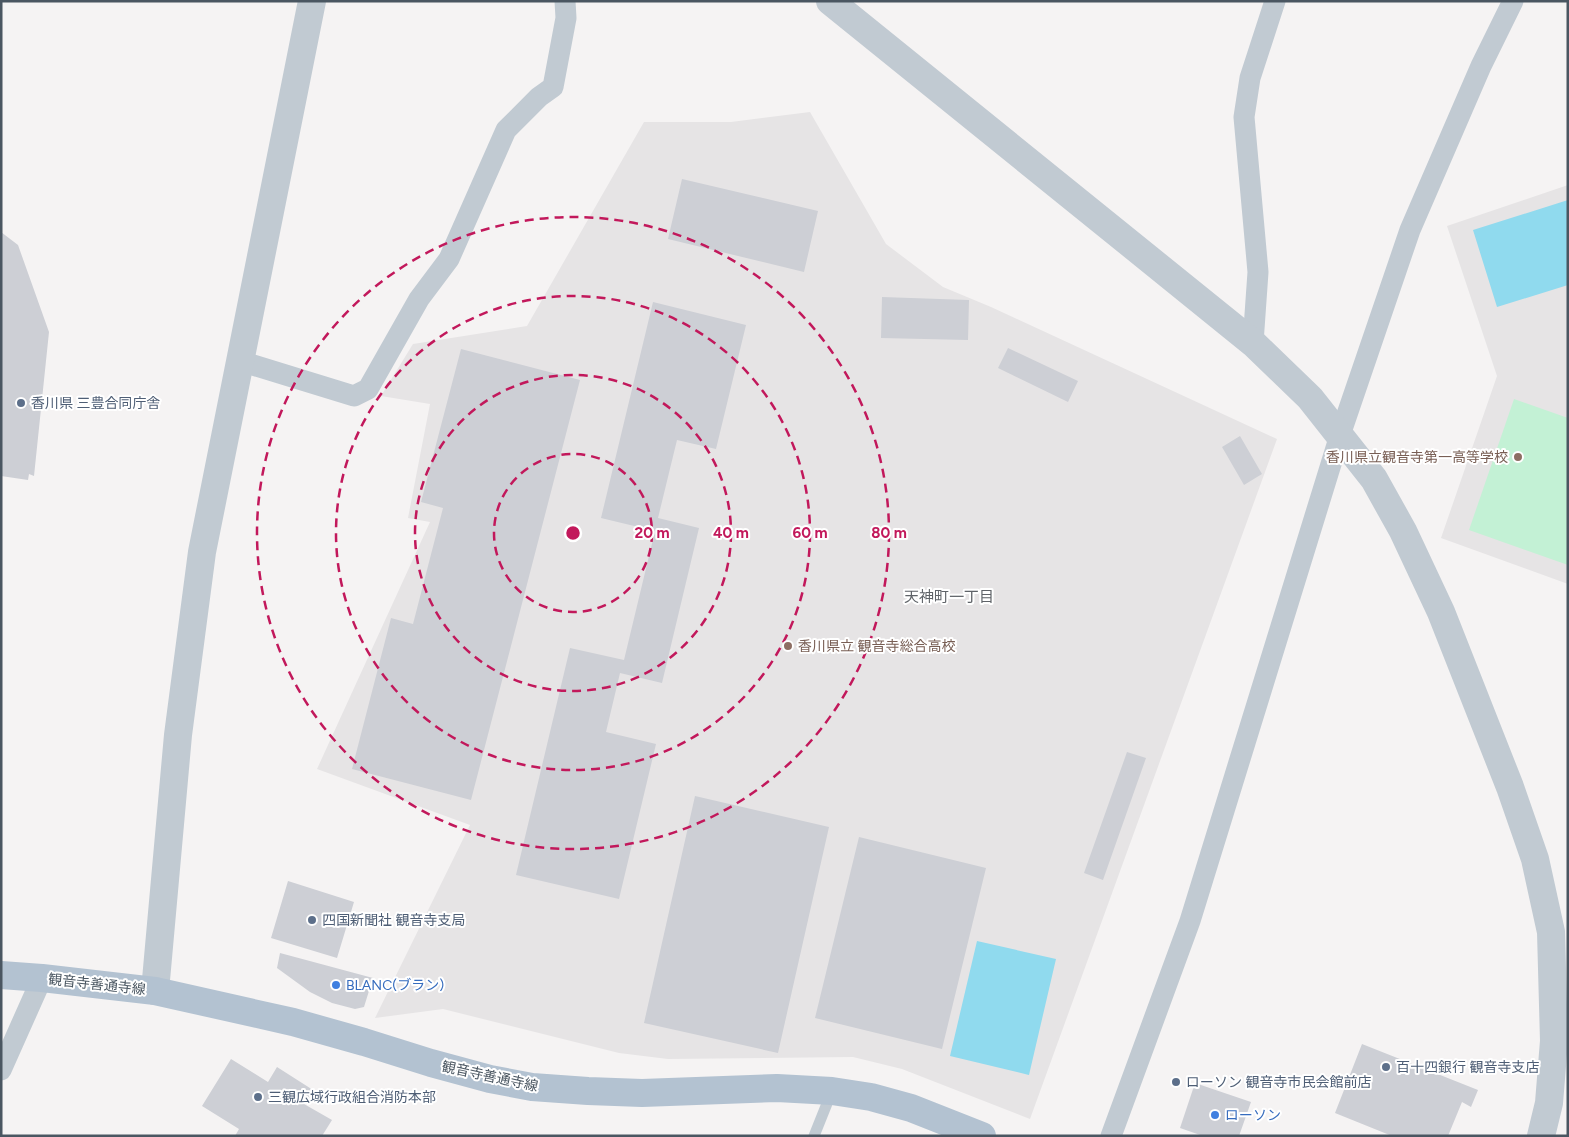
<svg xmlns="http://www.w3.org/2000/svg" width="1569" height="1137" viewBox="0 0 1569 1137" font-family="Figtree,'Noto Sans JP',sans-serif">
<rect width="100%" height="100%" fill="#f5f3f3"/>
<path fill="#e6e4e5" d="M810,112l76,132 57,43 48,20 286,132 -247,680 -128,-50 -49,-12 -185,2 -49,-6 -176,-44 -68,9 95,-193 -153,-56 113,-247 -22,-4 22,-114 -49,-8 32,-52 114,-18 117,-204h87z
M1568,185v399l-127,-46 56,-162 -50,-150z"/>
<path fill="#c3f1d5" d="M1514,399l54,19v147l-99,-35z"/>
<path fill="#90daee" d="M1568,200v85l-71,22 -24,-77z
M977,941l79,18 -27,116 -79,-19z"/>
<path fill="#cdcfd5" d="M682,179l136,32 -14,61 -136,-33z
M1,232l17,13 31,87 -15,144 -5,-2 -1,6 -27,-4z
M882,297l87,3 -1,40 -87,-2z
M653,302l93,23 -30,124 -39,-9 -19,78 41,10 -37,155 -42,-10 -14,59 50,12 -37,155 -103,-24 54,-227 54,12 31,-129 -54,-13z
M1008,348l70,33 -10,21 -70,-34z
M461,349l119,31 -109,420 -119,-31 39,-151 22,6 30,-116 -22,-6z
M1240,436l22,38 -18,11 -22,-38z
M1127,752l19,6 -43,122 -19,-7z
M695,796l134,31 -51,226 -134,-30z
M859,837l127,31 -44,181 -127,-31z
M288,881l66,21 -17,56 -66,-20z
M280,953l93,25 -9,29 -9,2 -23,-6 -22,-11 -33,-24z
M1362,1044l116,46 -7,17 -9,-5 -14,34h-56l-57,-23z
M231,1059l37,23 9,-15 36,23 -9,14 28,16 -10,16h-87l4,-7 -37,-23z
M1195,1083l56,19 -12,34h-36l-23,-8z"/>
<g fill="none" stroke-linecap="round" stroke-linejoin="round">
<path stroke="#c1cad2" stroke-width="11" d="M814,1136l18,-45"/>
<path stroke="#c1cad2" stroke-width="21" d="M1253,343l5,-71 -14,-155 6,-39 25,-77
M240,361l114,35 14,-7 51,-90 30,-40 57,-129 33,-33 14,-10 13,-69 -1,-17
M1,1070l41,-92
M1111,1136l79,-215 150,-486 70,-205 71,-164 32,-65"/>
<path stroke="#c1cad2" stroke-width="28" d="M830,1l423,342 57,55 64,81 29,52 38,81 69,175 25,72 16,73 3,109 -5,62 -8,33
M155,991l23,-256 24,-183 110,-551"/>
<path stroke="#b3c2d1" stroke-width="28" d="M1,975l41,3 113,13 138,31 71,20 67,21 59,16 42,8 56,4 54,2 135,-5 55,3 39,6 40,11 71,28"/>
</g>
<g fill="none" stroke="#c2185b" stroke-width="2.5" stroke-dasharray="9 6">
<circle cx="573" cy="533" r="79"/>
<circle cx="573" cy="533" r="158"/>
<circle cx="573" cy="533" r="237"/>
<circle cx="573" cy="533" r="316"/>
</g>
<g fill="#5c6f8a" stroke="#fff" stroke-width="2">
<circle cx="21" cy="403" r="5"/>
<circle cx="312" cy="920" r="5"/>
<circle cx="1386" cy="1067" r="5"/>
<circle cx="1176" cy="1082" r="5"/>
<circle cx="258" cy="1097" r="5"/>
</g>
<g fill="#8d6e63" stroke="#fff" stroke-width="2">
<circle cx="1518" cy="457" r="5"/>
<circle cx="788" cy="646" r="5"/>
</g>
<g fill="#3f7fe0" stroke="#fff" stroke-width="2">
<circle cx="336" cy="985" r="5"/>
<circle cx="1215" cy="1115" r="5"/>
</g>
<g text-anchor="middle" stroke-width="4" stroke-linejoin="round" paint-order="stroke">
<g font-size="14" fill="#4e5e75" stroke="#fff" text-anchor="start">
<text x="31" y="408">香川県 三豊合同庁舎</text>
<text x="322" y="925">四国新聞社 観音寺支局</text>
<text x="1396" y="1072">百十四銀行 観音寺支店</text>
<text x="1186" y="1087">ローソン 観音寺市民会館前店</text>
<text x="268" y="1102">三観広域行政組合消防本部</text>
</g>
<g font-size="14" fill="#785e54" stroke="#fff" text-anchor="end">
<text x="1508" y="462">香川県立観音寺第一高等学校</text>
<text x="798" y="651" text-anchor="start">香川県立 観音寺総合高校</text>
</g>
<g font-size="14" fill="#4a5661" stroke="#fff">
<text transform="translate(97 984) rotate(6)" y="5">観音寺善通寺線</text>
<text transform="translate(490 1076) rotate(12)" y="5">観音寺善通寺線</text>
</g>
<g font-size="14" fill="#366cbe" stroke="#fff" text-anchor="start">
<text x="346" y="990">BLANC(ブラン)</text>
<text x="1225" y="1120">ローソン</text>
</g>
<g font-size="15" fill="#5f6368" stroke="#fff">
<text x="949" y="602">天神町一丁目</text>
</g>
</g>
<circle cx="573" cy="533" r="8" fill="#c2185b" stroke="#fff" stroke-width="2.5"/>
<g font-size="15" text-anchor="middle" font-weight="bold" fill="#c2185b" stroke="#fff" stroke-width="4" stroke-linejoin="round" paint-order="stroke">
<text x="652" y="538">20 m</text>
<text x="731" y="538">40 m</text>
<text x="810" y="538">60 m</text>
<text x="889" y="538">80 m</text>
</g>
<rect width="1569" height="1137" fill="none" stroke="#4a5661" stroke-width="5"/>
</svg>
